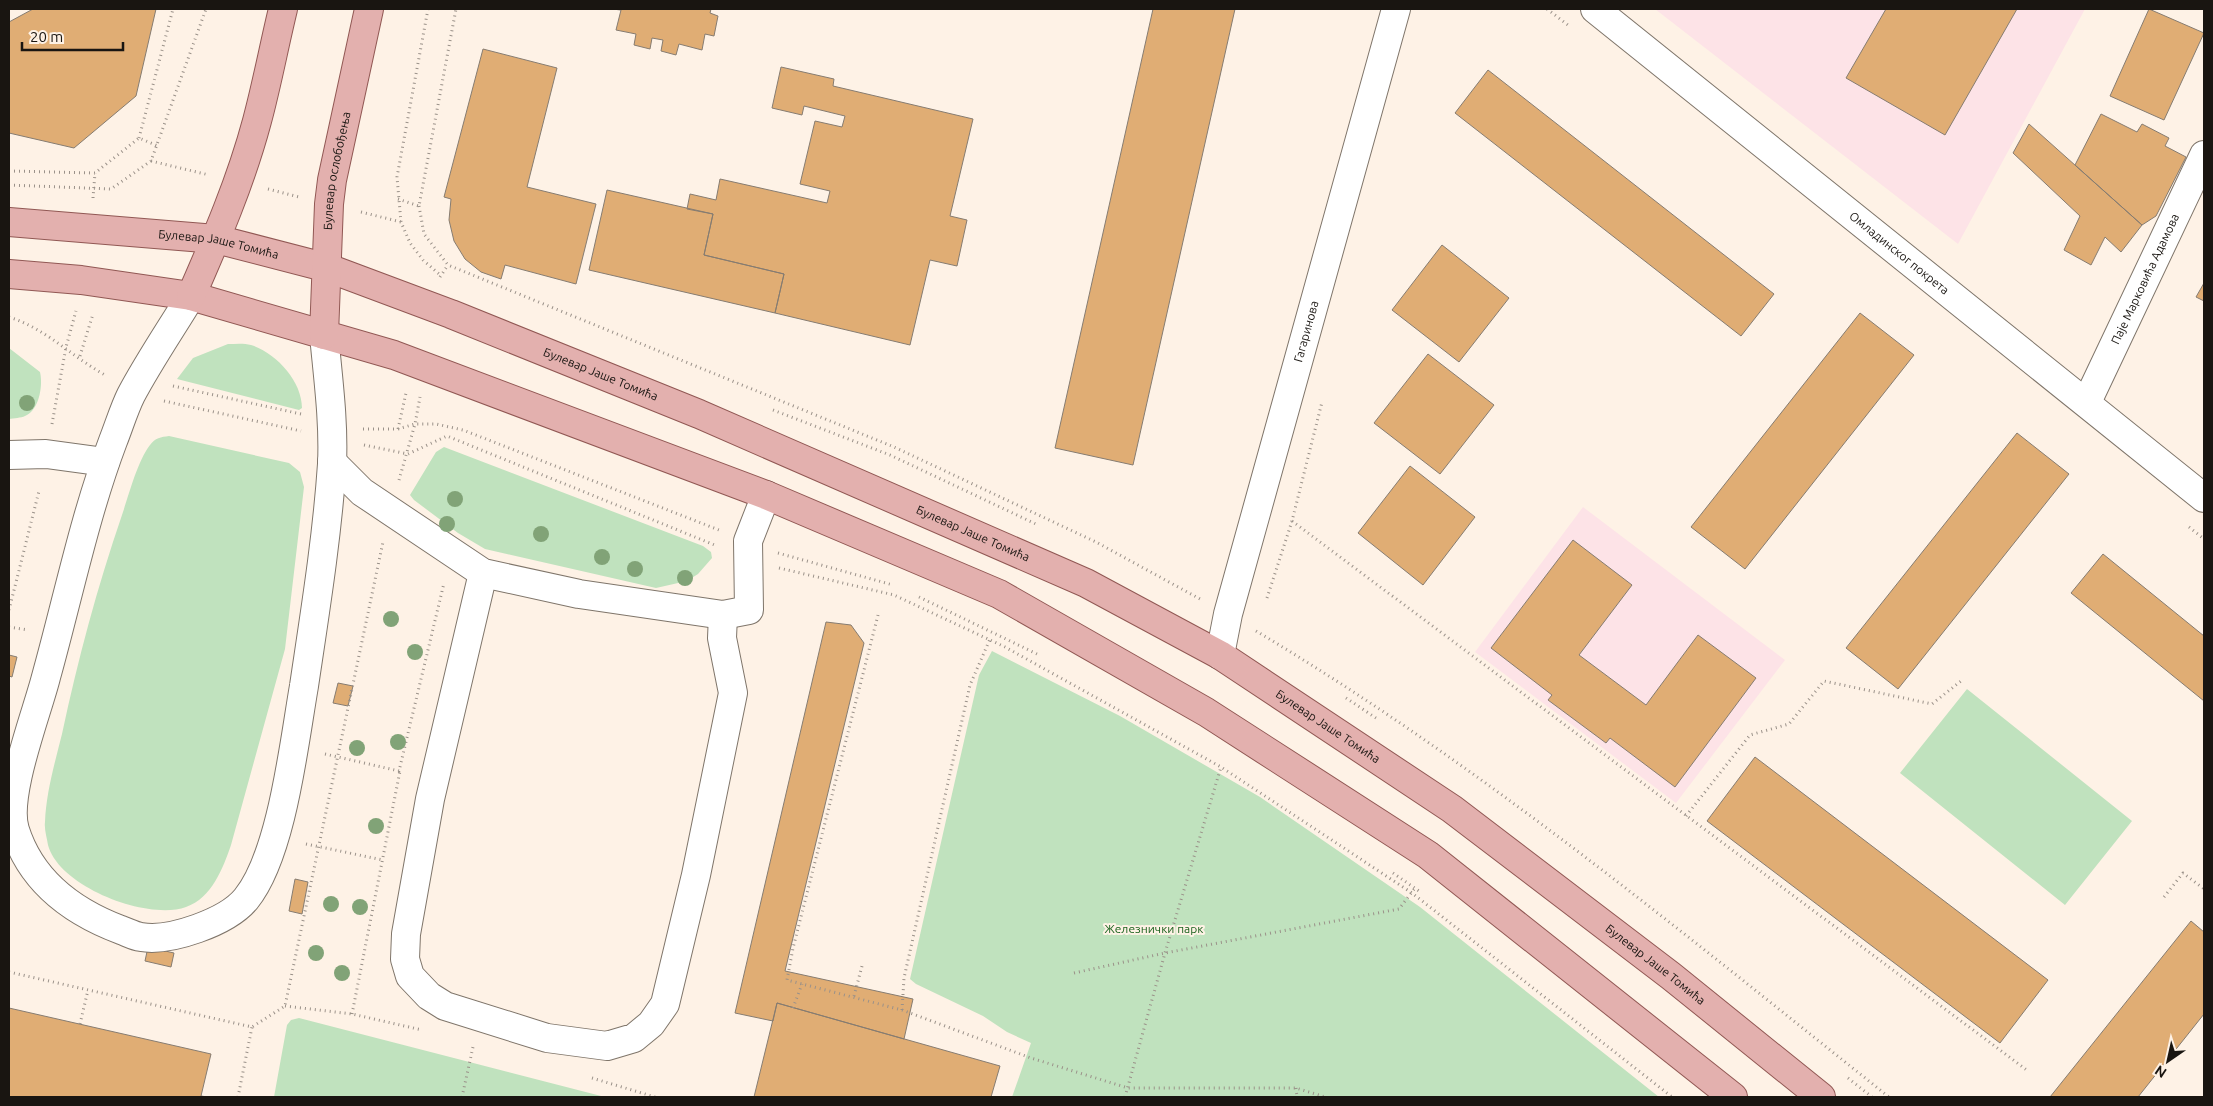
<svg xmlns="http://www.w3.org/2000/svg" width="2213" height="1106" viewBox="0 0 2213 1106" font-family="Ubuntu,sans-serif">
<rect width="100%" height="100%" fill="#fef2e6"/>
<path fill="#fde3e7" d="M1655,9h430l-127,235z
M1583,507l202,153 -109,143 -201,-151z"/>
<path fill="#c0e2be" d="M228,344c7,0 16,-1 23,1 25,8 51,36 51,63l-3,2 -122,-31 16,-21z
M9,348l31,24c3,12 0,38 -15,44 -4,2 -11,2 -16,3z
M169,436l120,27 11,9 4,15 -19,162 -54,196c-8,23 -19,53 -45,62 -38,14 -127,-20 -138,-62 -1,-7 -4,-16 -3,-23 1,-29 10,-60 17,-88 16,-75 35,-146 60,-219 7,-20 15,-53 28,-70 5,-7 11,-8 19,-9z
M444,447l259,99 8,6 1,6 -14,16 -11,7 -31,7 -171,-39 -27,-16 -44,-33 -4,-5 26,-43z
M992,651l128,65 140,81 160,110 239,190h-647l19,-54 -24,-11 -24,-16 -67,-32 -6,-5 69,-304z
M1967,689l165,132 -67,84 -165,-132z
M299,1018l306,79h-331l13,-72 4,-5z"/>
<path fill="#e0ad74" stroke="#867c71" d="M33,9h123l-20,87 -62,52 -65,-15v-111z
M612,9h99l-1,4 8,3 -4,20 -9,-2 -3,16 -23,-6 -3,11 -15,-4 2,-11 -11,-2 -2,11 -16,-4 2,-11 -20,-4 5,-20z
M1153,9h82l-102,456 -78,-17z
M1886,9h131l-72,126 -99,-57z
M2149,9l55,24 -40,87 -54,-24z
M483,49l74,19 -30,119 69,17 -20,80 -71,-19 -4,14 -20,-7 -16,-13 -11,-18 -5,-21 2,-21 -7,-2z
M781,67l53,12 -1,7 140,33 -23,97 17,4 -10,46 -27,-6 -20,85 -135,-32 9,-39 -80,-19 9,-41 -26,-5 3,-15 26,6 4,-21 107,24 3,-12 -30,-7 15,-63 27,6 3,-11 -41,-10 -2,9 -30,-7z
M1488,70l286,224 -33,42 -286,-223z
M2101,114l36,18 5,-8 27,14 -4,8 21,11 -30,59 -14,9 -67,-60z
M2029,124l113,101 -21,27 -16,-15 -14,28 -27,-15 16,-34 -67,-63z
M607,190l106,24 -9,41 80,19 -9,39 -186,-43z
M1442,245l67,53 -50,64 -67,-52z
M2204,283v18l-8,-4z
M1860,313l54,42 -169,214 -54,-42z
M1428,354l66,51 -54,69 -66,-51z
M2017,433l52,41 -171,215 -52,-41z
M1410,466l65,51 -52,68 -65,-52z
M1573,540l59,45 -53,70 67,50 52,-70 58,43 -81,109 -65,-49 -4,5 -58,-43 4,-5 -61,-47z
M2103,554l101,82v65l-133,-108z
M826,622l25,3 13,18 -79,328 128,28 -9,40 -127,-36 -4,18 -38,-8z
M9,655l8,2 -5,20 -3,-1z
M338,683l15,3 -5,20 -15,-3z
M1755,757l293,223 -48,63 -293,-222z
M295,879l13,3 -6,32 -13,-3z
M2191,921l13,11v82l-66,83h-88z
M148,947l26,6 -3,14 -26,-6z
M777,1003l223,63 -9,31h-237z
M9,1008l202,46 -10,42 6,1h-198z"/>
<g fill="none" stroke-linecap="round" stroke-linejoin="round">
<defs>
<g id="minor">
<path id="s1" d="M1595,9l609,489"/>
<path d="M191,296c-20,33 -42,65 -60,99 -7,14 -12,31 -18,46 -29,77 -45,157 -67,236 -9,36 -42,119 -31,153 16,51 58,82 106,100 6,2 13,6 20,7 29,5 86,-15 105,-38 36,-44 48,-156 58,-213 11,-74 23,-148 28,-222 2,-42 -4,-86 -8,-129"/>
<path id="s2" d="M2087,402l117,-247"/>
<path d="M9,455l37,-1 59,8"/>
<path d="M332,462l30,30 121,81 96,21 144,21 26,-5 -1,-69 18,-46"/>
<path d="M483,573l-53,226 -24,135 -1,25 5,17 19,20 16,10 102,32 60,8 27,-8 17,-14 14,-20 31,-129 37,-182 -11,-55 1,-23"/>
<path id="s3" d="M1220,655l8,-41 168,-605"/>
</g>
<g id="major">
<path id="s4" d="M9,222l207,17 112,29 123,46 248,100 387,169 134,72 232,154 219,167 150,121"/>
<path d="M9,274l72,6 110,16 203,59 372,140 233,99 207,118 222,143 305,242"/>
<path d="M191,296c25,-57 50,-115 66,-175 10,-37 17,-75 26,-112"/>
<path id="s5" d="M324,335l5,-131 3,-24 37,-171"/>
</g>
</defs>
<use href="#minor" stroke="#7f756a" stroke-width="30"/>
<use href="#major" stroke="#915854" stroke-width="30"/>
<path stroke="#9a9189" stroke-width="3" stroke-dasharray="1 4" stroke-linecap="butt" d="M428,9l-31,168 4,45 9,21 13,17 16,14
M1547,9l21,16
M139,138l34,-129
M151,161l58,14
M9,171l86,2 44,-35 19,8
M9,185l102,4 40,-28 55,-152
M268,189l31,8
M93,198l2,-25
M398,199l21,7 37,-197
M419,206l5,28 24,31 446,182 202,95 104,57
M361,212l40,10
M440,277l8,-12
M9,317c38,12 64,41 98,59
M80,356l13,-42
M173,386l128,28
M164,401l137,30
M773,410l117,45 148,70
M52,424l14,-77 10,-36
M363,429h35l17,-5h21l27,6 256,100
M398,429l8,-36
M364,445l44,9 39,-18 270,110
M399,480l16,-56 5,-27
M1292,521l736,550
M2189,527l15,12
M778,553l115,32
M779,568l115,27 111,52 216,120 191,126 260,204
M919,597l118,57
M1267,598l25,-77 30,-119
M9,610l30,-119
M878,615l-85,333 -6,32 115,30 129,48 97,30h168l29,9
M9,627l19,3
M1256,631c225,134 428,303 633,466
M1346,698l30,20
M325,754l74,17 45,-188
M1686,816l64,-81 39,-11 35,-43 108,23 29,-23
M306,844l77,16
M1393,873l26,18
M2164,897l19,-24 21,16
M9,972l243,55 33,-21 98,-464
M1074,973l91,-20 234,-44 16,-21
M854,996l8,-30
M285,1006l67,8 70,16
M793,1008l9,-24
M902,1010l2,-32 66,-293 20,-46
M352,1014l48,-243
M80,1024l8,-34
M592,1078l63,19
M1848,1078l24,19
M1296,1088l1,9
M238,1097l14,-70
M462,1097l11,-50
M1125,1097l40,-144 56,-186"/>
<use href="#minor" stroke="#fff" stroke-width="28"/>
<use href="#major" stroke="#e3b0ae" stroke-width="28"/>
</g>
<g fill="#81a377">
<circle cx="27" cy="403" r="8"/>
<circle cx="455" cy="499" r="8"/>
<circle cx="447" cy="524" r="8"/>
<circle cx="541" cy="534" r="8"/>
<circle cx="602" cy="557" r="8"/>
<circle cx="635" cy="569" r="8"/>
<circle cx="685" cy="578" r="8"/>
<circle cx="391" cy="619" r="8"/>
<circle cx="415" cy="652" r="8"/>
<circle cx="398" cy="742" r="8"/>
<circle cx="357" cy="748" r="8"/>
<circle cx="376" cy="826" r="8"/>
<circle cx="331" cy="904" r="8"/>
<circle cx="360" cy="907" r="8"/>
<circle cx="316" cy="953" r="8"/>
<circle cx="342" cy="973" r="8"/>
</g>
<g text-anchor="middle" stroke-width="4" stroke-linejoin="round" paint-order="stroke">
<g font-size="12" fill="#191511" stroke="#fef2e6">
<text dy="4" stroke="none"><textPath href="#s5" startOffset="165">Булевар ослобођења</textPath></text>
<text dy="4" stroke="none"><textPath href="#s4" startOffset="211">Булевар Јаше Томића</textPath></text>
<text dy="4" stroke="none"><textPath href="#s1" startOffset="390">Омладинског покрета</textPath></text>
<text dy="4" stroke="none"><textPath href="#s2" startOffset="136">Паје Марковића Адамова</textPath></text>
<text dy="4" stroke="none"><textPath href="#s3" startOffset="335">Гагаринова</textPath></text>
<text dy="4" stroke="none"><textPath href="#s4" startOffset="616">Булевар Јаше Томића</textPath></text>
<text dy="4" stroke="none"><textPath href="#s4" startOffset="1021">Булевар Јаше Томића</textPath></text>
<text dy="4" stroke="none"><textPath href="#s4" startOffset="1426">Булевар Јаше Томића</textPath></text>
<text dy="4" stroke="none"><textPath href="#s4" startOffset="1831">Булевар Јаше Томића</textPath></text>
</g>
<g font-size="12" fill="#1b621d" stroke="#fef2e6">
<text x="1154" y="933">Железнички парк</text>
</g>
</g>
<rect width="2213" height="1106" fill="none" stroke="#191511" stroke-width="20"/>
<g transform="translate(2168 1061) rotate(214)" stroke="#fef2e6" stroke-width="4" paint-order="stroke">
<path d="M0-4L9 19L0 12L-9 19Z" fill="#191511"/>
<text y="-8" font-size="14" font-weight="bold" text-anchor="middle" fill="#191511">N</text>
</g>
<path d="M22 42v8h101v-8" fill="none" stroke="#191511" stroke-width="2.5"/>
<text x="30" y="42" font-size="15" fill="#191511" stroke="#fef2e6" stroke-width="4" paint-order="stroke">20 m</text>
</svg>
